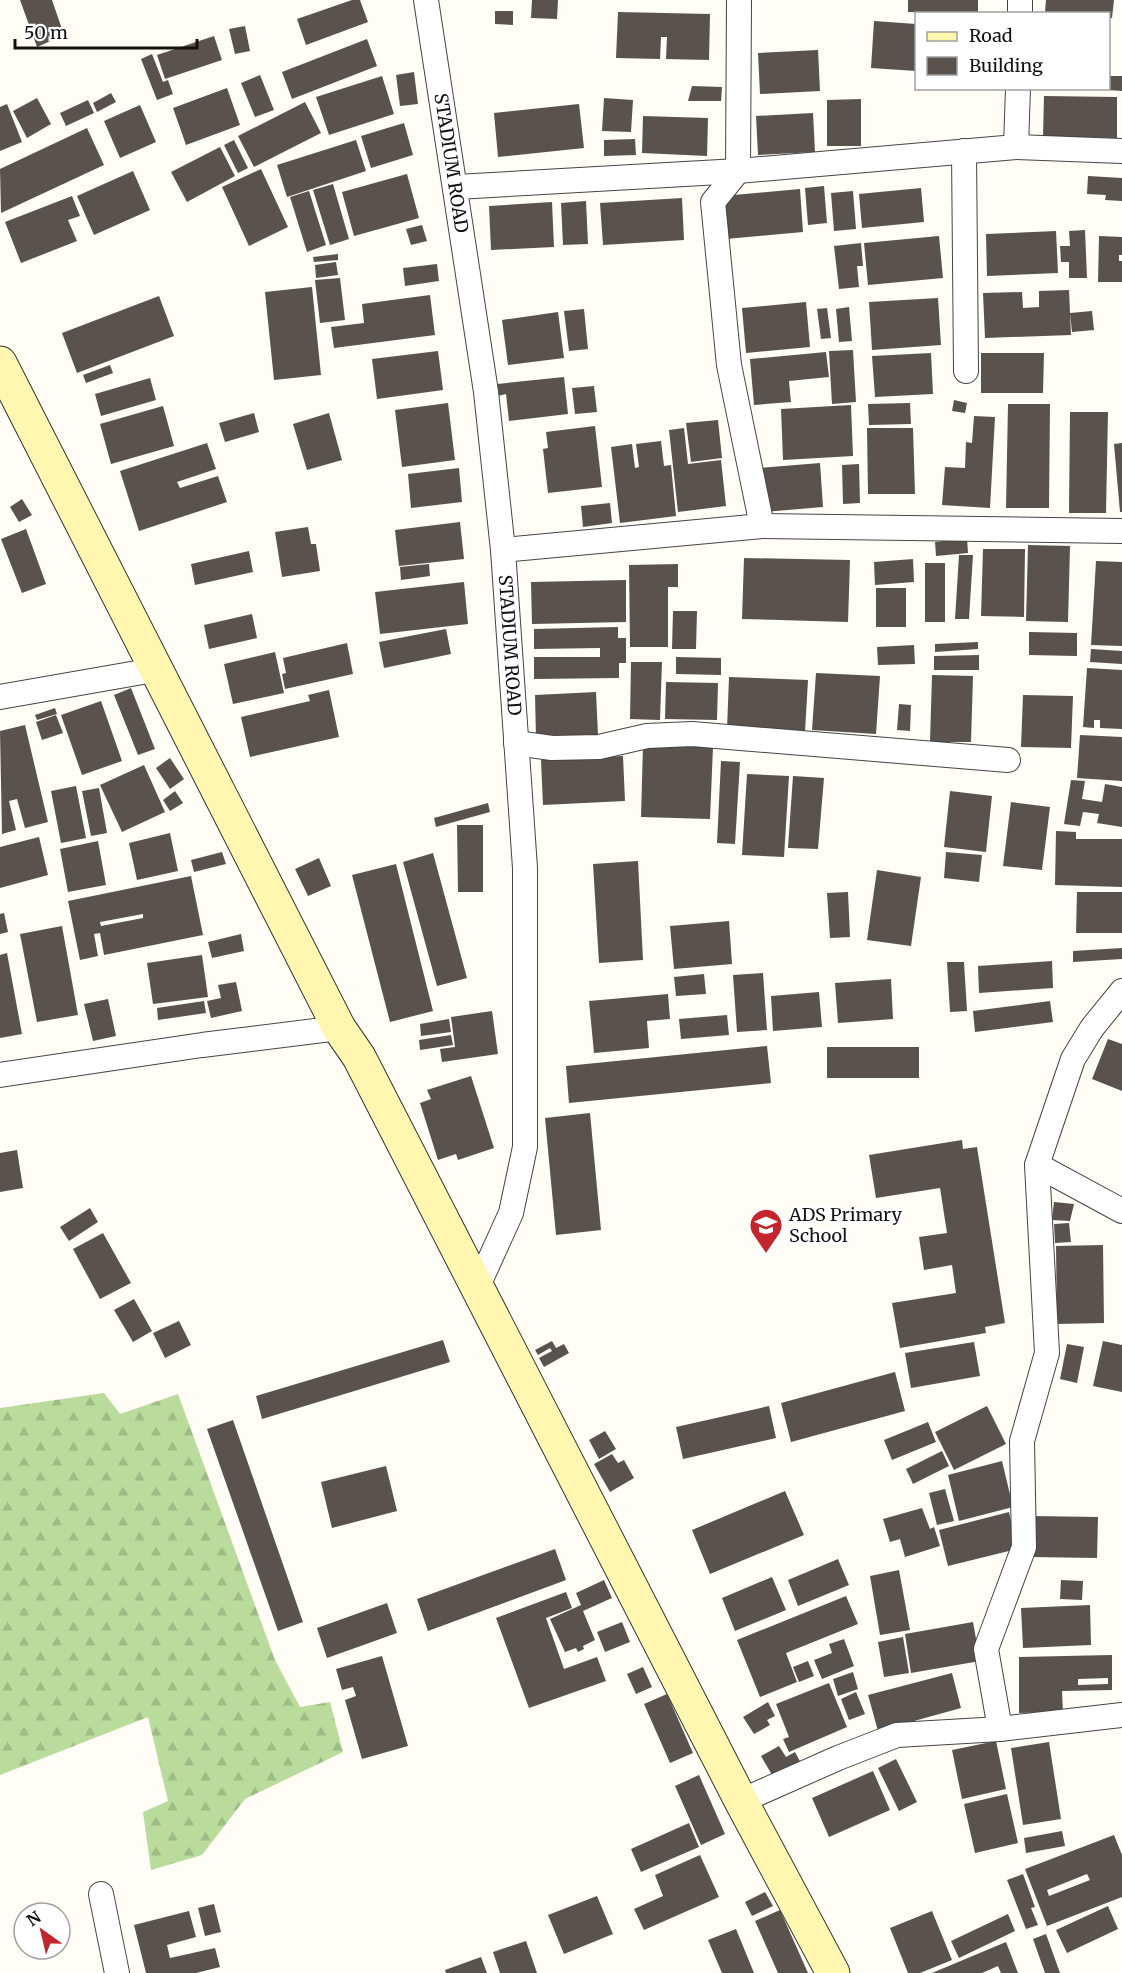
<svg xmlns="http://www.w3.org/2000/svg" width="1122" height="1973" viewBox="0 0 1122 1973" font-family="Merriweather,serif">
<defs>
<pattern id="forest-firs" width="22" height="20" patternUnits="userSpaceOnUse" patternTransform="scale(1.5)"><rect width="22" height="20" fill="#b9dc9c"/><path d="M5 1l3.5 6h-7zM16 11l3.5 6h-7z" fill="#9ebc85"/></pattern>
</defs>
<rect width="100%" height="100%" fill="#fffdf5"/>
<path fill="url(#forest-firs)" d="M104,1393l16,21 58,-20 97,266 25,47 30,-5 13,50 -98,47 -43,56 -51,15 -8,-58 25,-11 -20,-84 -148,58v-367z"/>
<path fill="#5a524d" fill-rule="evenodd" d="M20,0h32l12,35 -27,12z
M352,0h8l8,22 -62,23 -9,-26z
M532,0h26l-1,19 -26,-1z
M908,0h70v14l-70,-2z
M1046,0h68l-2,18h-4v-4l-63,-2z
M495,11h18v14l-18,-1z
M618,12l92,2 -1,46 -43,-1 1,-22h-6l-1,22 -44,-1z
M874,21l42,3v47l-45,-3z
M245,26l5,25 -15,3 -6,-25z
M214,36l8,24 -57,19 -8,-24z
M367,39l10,27 -85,33 -10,-27z
M818,50l2,41 -60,3 -2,-41z
M152,54l11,28 5,-2 5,14 -16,6 -16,-41z
M414,72l4,32 -18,2 -4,-31z
M260,75l14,35 -19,7 -14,-34z
M382,76l12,38 -65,21 -13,-38z
M1108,76h14v15l-14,-1z
M692,86l30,1 -1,14h-33z
M227,88l13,37 -54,20 -13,-37z
M111,93l5,9 -19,10 -4,-9z
M1044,96l73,1v41l-74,-1z
M37,98l14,26 -24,14 -14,-27z
M604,98l29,2 -2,32 -29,-1z
M861,99v47h-34v-46z
M88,100l6,13 -28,13 -6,-13z
M305,102l16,31 -67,34 -16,-31z
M7,104l15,38 -22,9v-44z
M579,104l5,44 -86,9 -4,-44z
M140,105l16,37 -36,16 -16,-37z
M813,113l2,39 -57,3 -2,-39z
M643,116l65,2 -1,38 -65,-3z
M404,123l9,32 -42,13 -10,-32z
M87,128l17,37 -103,48 -1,-44z
M635,139l1,16 -32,1v-16z
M234,140l14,28 -10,5 -14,-28z
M356,140l10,31 -79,26 -10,-32z
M220,147l15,29 -48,26 -16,-30z
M261,169l27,58 -39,19 -27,-59z
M133,171l17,39 -56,25 -17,-39z
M407,174l12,44 -65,18 -12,-44z
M1088,176l34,2v23l-17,-1 1,-5 -19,-1z
M333,184l16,55 -19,6 -17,-55z
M824,186l3,37 -19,2 -3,-37z
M921,188l3,34 -62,6 -3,-34z
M800,189l3,43 -77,7 -3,-43z
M309,191l17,54 -19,7 -17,-55z
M853,191l3,38 -22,2 -3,-38z
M72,196l8,20 -12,4 9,21 -56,22 -16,-41z
M682,198l2,42 -81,5 -3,-42z
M586,201l2,43 -25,1 -2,-42z
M552,202l2,45 -63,3 -2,-44z
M422,225l5,16 -16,4 -5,-16z
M1085,230l2,48h-18v-16h-8l-1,-16h10l-1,-15z
M1056,231l2,42 -71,3 -1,-42z
M939,236l4,42 -75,7 -4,-42z
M1099,236l23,1v18h-3v6h3v21h-24z
M861,243l2,23h-6l2,21 -20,2 -5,-43z
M338,254v6l-24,2 -1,-5z
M336,262l2,13 -22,3 -1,-13z
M437,264l2,17 -34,5 -2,-18z
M340,278l5,42 -25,3 -5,-43z
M312,287l9,88 -47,5 -9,-88z
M1069,290l2,45 -86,3 -2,-45 39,-1 1,16 16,-1v-16z
M430,295l5,40 -101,13 -3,-21 33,-4 -2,-19z
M159,296l15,40 -97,37 -15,-40z
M938,298l3,47 -69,5 -3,-48z
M806,302l4,45 -64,6 -4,-45z
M849,307l3,34 -13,1 -3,-33z
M827,308l4,30 -10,1 -4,-30z
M584,309l4,40 -19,2 -5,-40z
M1092,311l2,19 -22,2 -2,-19z
M558,312l6,46 -56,7 -6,-45z
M853,350l3,52 -24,2 -3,-53z
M438,351l5,39 -66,9 -5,-40z
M826,352l3,25 -40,4 2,21 -37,3 -4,-46z
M931,353l2,41 -58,3 -3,-41z
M981,353h63l-1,40h-62z
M110,365l3,8 -27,10 -3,-8z
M564,377l4,37 -59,7 -3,-27 -8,2 -1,-12z
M150,378l6,22 -55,16 -6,-22z
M594,386l3,26 -22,2 -3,-26z
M954,400l13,3 -2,10 -13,-2z
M448,403l7,57 -53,7 -7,-57z
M910,403l1,21 -42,1 -1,-21z
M1008,404h42l-1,104h-43z
M851,405l2,51 -70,4 -2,-51z
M163,406l11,40 -63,18 -11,-40z
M1070,412h38l-2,101h-37z
M254,413l5,19 -34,10 -6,-19z
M329,413l13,47 -35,10 -14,-46z
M974,416l21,1 -5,91 -48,-3 3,-38 20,1 1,-26 6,1z
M718,420l4,38 -31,4 -5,-39z
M595,426l7,61 -54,6 -5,-44 5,-1 -2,-16z
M684,428l4,36 33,-4 5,46 -48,6 -9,-82z
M867,428h46l2,66h-47z
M661,441l3,25 7,-1 5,51 -56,7 -9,-76 21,-3 3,24 4,-1 -3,-23z
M207,443l9,26 -39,13 3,6 38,-12 9,26 -88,29 -19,-60z
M1122,443v69h-2l-6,-68z
M820,463l3,44 -59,5 -4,-44z
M859,464l1,39 -17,1 -1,-39z
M459,468l3,34 -51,6 -3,-34z
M22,499l10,16 -13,7 -9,-15z
M610,503l2,20 -29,4 -2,-21z
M460,522l4,37 -65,7 -4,-36z
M308,527l3,17h5l4,27 -38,6 -7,-45z
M26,529l20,55 -24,9 -21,-54z
M967,538l1,15 -32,3 -1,-14z
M1028,545l42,1 -2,76 -42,-1z
M983,549h42l-1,68 -43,-1z
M249,551l4,21 -58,13 -4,-21z
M959,555h14l-4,64h-14z
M744,558l106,2 -2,62 -106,-3z
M913,559l1,23 -39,3 -1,-23z
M1096,561l26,1v84l-31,-1z
M925,563h20v59h-20z
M429,564l1,12 -29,4 -1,-13z
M678,564v23h-10v60h-38l-1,-82z
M626,580v42l-94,2 -1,-42z
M464,582l4,42 -88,10 -5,-42z
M876,588h30v39h-30z
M673,611h24l-1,38h-24z
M252,614l5,24 -48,11 -5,-24z
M618,627v11h8v25h-7v15l-85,1v-22h66v-9l-66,1v-20z
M446,629l5,25 -67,14 -5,-26z
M1029,632l48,1v23l-48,-1z
M978,642v7l-43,3v-8z
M347,643l6,31 -68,15 -3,-15 4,-1 -3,-15z
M914,645l1,19 -37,1 -1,-18z
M1091,649l31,2v13l-32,-2z
M275,652l9,41 -51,11 -9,-40z
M979,655v15h-45v-14z
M676,657l45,1v17l-45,-1z
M631,662h31l-2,58 -30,-1z
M1087,668l35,2v59l-22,-1v-8h-6v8l-11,-1z
M816,673l64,3 -4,58 -64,-4z
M932,675l41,1 -2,66h-41z
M729,677l79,3 -3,52 -78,-3z
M666,682l52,1 -1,37 -52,-1z
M131,688l24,61 -17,6 -24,-60z
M329,690l10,47 -89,20 -9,-40 69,-16 -2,-6z
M596,692l2,43 -62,3 -1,-43z
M1023,695l50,1 -2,52 -50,-1z
M101,701l21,60 -40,14 -21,-60z
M899,704l12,1 -1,26 -13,-1z
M55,708l2,6 -20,6 -2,-5z
M56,715l7,18 -21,7 -6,-18z
M25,725l23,97 -23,6 -8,-29 -8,2 7,29 -14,4 -2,-103z
M1080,735l42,2v44l-45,-3z
M643,745l70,2 -3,72 -69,-2z
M623,756l2,45 -82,4 -2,-45z
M170,758l14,21 -14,10 -14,-21z
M721,761l19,1 -5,82 -18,-1z
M144,765l21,47 -43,20 -22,-47z
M747,774l42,2 -5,81 -42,-2z
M793,776l31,2 -6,71 -30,-1z
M1071,780l14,1 -3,18 20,3 3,-18 17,3v40l-25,-4 2,-9 -16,-2 -3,14 -16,-2z
M76,786l10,52 -25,5 -10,-52z
M99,788l8,45 -16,3 -9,-45z
M175,791l8,12 -13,8 -7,-11z
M950,791l42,5 -6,56 -42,-5z
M1011,802l39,5 -8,63 -39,-4z
M488,803l2,9 -54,15 -2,-9z
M457,825h26v67h-25z
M1056,831l20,1v7h46v48l-67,-2z
M170,833l8,38 -41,9 -8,-37z
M39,837l9,38 -48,13v-41z
M98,841l8,44 -38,7 -8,-43z
M222,852l4,12 -32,8 -3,-12z
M946,852l36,3 -3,27 -35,-4z
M433,853l34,125 -30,8 -34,-124z
M319,858l12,28 -23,10 -13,-27z
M638,861l5,99 -44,3 -6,-99z
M396,864l37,147 -43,11 -38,-147z
M877,870l44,7 -10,69 -44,-6z
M191,876l12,59 -99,20 -4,-22 -6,1 4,22 -18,4 -12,-59zM143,914v4l-42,8 -1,-4z
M848,892l2,45 -20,1 -3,-45z
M1077,892h45v41h-46z
M4,913l4,19 -8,2v-20z
M729,921l3,43 -58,5 -4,-43z
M62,926l16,89 -41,7 -17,-88z
M241,934l3,17 -32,7 -4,-16z
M1122,948v11l-49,3v-11z
M7,953l15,81 -22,4v-83z
M202,955l6,42 -55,7 -6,-41z
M1052,961l1,27 -74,5 -1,-27z
M947,962h17l3,49 -17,1z
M763,973l4,57 -30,2 -4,-57z
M704,974l2,20 -30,2 -2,-19z
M891,979l2,40 -55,4 -3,-40z
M236,982l6,29 -31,7 -4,-17 14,-3 -3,-13z
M819,992l3,35 -49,4 -2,-35z
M668,994l2,25 -23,2 2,27 -55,5 -5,-52z
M108,999l8,37 -23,5 -9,-37z
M204,1001l2,12 -48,7 -1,-12z
M1050,1001l3,21 -78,10 -2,-21z
M492,1011l6,43 -56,8 -2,-13 15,-2 -4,-30z
M727,1015l2,20 -48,4 -2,-20z
M449,1019l2,13 -30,4 -1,-12z
M451,1035l2,10 -33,5 -1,-10z
M1108,1039l14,5v47l-30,-12z
M767,1046l4,37 -202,20 -3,-37z
M827,1047h92v31h-92z
M471,1076l23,72 -36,12 -2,-6 -18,6 -18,-57 11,-4 -4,-9z
M590,1113l11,117 -45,5 -11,-117z
M962,1140l1,9 14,-2 28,176 -20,4 1,6 -86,15 -8,-45 64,-10 -4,-28 -28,5 -5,-33 28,-4 -7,-45 -64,10 -7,-43z
M17,1150l6,38 -23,4v-39z
M1054,1202l20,2 -4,17 -18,-1z
M90,1208l8,14 -29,19 -9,-14z
M1069,1223l2,19 -16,1 -1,-19z
M103,1233l28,50 -31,16 -27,-50z
M1103,1245l1,78 -47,1 -1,-78z
M134,1299l18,32 -19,11 -19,-32z
M179,1321l12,24 -26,13 -12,-25z
M443,1340l7,22 -188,57 -6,-23z
M552,1341l4,7 8,-4 5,9 -25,14 -5,-9 13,-7 -2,-3 -12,7 -3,-5z
M1103,1341l19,4v47l-29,-6z
M974,1342l6,34 -69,12 -6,-35z
M1067,1344l17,3 -7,36 -17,-4z
M895,1372l10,39 -114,31 -10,-39z
M769,1406l7,32 -93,21 -7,-32z
M987,1406l19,38 -52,26 -19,-38z
M233,1420l70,202 -25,9 -71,-202z
M928,1422l8,20 -44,18 -8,-20z
M605,1431l11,18 -17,10 -10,-19z
M942,1451l7,15 -36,18 -7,-15z
M612,1454l6,9 6,-3 10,18 -24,14 -16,-28z
M1002,1461l11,46 -54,14 -11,-46z
M386,1466l11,45 -65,17 -11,-46z
M945,1489l9,32 -17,4 -8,-32z
M785,1491l19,44 -94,39 -18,-44z
M922,1508l8,21 4,-2 6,19 -35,11 -5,-18 -10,3 -7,-23z
M1009,1512l8,37 -69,17 -9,-36z
M1032,1516l66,1 -1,41 -66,-1z
M555,1549l11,31 -138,51 -11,-32z
M838,1559l11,26 -51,21 -10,-26z
M899,1570l11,60 -30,5 -10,-59z
M772,1577l14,33 -51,21 -13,-33z
M604,1580l8,18 -29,13 12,29 -12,6 1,3 -6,3 -2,-4 -11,4 -15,-33 31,-14 -5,-12z
M1061,1580l22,1 -1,19 -22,-1z
M566,1592l6,16 -26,10 18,51 33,-12 9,24 -77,27 -33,-90z
M846,1596l12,28 -72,29 11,29 -37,15 -23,-57z
M387,1603l10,30 -70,25 -10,-30z
M1090,1605l1,40 -68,3 -2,-40z
M622,1622l8,20 -25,10 -8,-20z
M973,1622l7,39 -69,12 -6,-39z
M903,1637l6,36 -25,4 -6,-35z
M844,1639l10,27 -32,13 -8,-19 18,-7 -3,-9z
M1112,1655v35l-50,1 1,21 -44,1v-56zM1108,1678v6l-30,1v-6z
M382,1656l26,90 -46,13 -17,-59 11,-4 -3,-9 -11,3 -6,-21z
M808,1661l6,15 -15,6 -6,-15z
M643,1667l9,20 -16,7 -9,-20z
M853,1672l5,17 -20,7 -5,-17z
M952,1673l9,35 -83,23 -10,-36z
M829,1683l18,44 -58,25 -6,-13 6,-2 -13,-33z
M856,1692l9,22 -16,6 -8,-21z
M667,1694l26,59 -23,10 -26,-59z
M768,1702l7,14 -8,4 3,5 -16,9 -11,-17z
M996,1741l10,48 -44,10 -10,-49z
M1049,1742l12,77 -38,6 -12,-77z
M779,1746l7,11 9,-5 7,13 -27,15 -14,-24z
M896,1759l21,43 -18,9 -21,-43z
M873,1771l17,39 -61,27 -17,-39z
M699,1775l26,59 -24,11 -26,-59z
M1007,1794l11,49 -43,10 -11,-49z
M689,1823l10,24 -58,25 -10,-23z
M1062,1831l3,15 -39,7 -2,-15z
M1114,1835l8,20v42l-75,29 -22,-57zM1087,1874l3,6 -41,16 -2,-6z
M700,1855l19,42 -75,33 -10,-21 29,-13 -8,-21z
M1023,1874l12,33 -4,1 7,17 -12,4 -19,-49z
M765,1892l8,14 -21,10 -7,-14z
M597,1896l16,38 -49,20 -16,-39z
M214,1904l7,28 -16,4 -7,-28z
M1108,1906l10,23 -51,24 -11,-23z
M780,1910l28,63h-30l-23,-52z
M189,1911l7,26 -29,8 3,13 45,-10 5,19 -24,6h-50l-12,-48z
M932,1911l20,49 -32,13h-12l-18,-45z
M1008,1914l7,17 -56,27 -8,-17z
M736,1929l18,44h-32l-14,-33z
M1046,1934l14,39h-15l-12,-34z
M526,1941l11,32h-37l-7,-21z
M1006,1942l12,31h-17l-3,-7 -16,7h-50z
M481,1957l6,16h-41l-1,-3z"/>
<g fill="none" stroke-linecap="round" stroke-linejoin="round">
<defs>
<g id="minor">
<path id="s1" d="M426,0l60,392 17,158 22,318v279l-14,66 -34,75"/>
<path d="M739,0l-1,171 -25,31 16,163 33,161"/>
<path d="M1020,14v-14"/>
<path d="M1016,147l2,-59"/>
<path d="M964,151l2,220"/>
<path d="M456,187l282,-16 278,-24 106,4"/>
<path d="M503,550l259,-24 360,5"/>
<path d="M0,697l154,-27"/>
<path d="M516,743l36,5 47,-1 48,-11 45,-2 316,26"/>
<path d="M0,1075l202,-30 137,-17"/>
<path d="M1037,1165l85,46"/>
<path d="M1000,1729l-14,-80 38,-102 -2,-106 25,-88 -10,-188 36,-106 19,-31 30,-37"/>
<path d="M741,1801l97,-43 59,-23 103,-6 122,-14"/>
<path d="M101,1894l16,79"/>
</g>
<path id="secondary" d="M0,363l339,665 20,29 382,744 92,172"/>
</defs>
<use href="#minor" stroke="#444" stroke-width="26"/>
<use href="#secondary" stroke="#333" stroke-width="35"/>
<use href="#minor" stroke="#fff" stroke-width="24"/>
<use href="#secondary" stroke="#fff6b0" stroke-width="33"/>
</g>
<defs>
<symbol id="school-pin" viewBox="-11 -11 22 30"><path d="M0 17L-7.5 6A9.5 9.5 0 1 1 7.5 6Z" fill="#c4262e" stroke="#fff"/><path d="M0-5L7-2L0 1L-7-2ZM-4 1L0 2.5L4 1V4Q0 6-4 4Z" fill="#fff"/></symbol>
</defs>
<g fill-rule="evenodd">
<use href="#school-pin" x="747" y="1206" width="38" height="52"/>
</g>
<g text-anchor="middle" stroke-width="6" stroke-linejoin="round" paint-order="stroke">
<g font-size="18" fill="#111" stroke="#fff">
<text dy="6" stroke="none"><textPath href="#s1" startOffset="165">STADIUM ROAD</textPath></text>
<text dy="6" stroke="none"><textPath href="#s1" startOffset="651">STADIUM ROAD</textPath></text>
</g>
<g font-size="18" fill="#111" stroke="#fff" text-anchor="start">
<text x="789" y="1221">ADS Primary<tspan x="789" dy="21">School</tspan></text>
</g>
</g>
<rect x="915" y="12" width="195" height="78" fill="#ffffff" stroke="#a0a0a0" stroke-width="1.5"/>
<rect x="927" y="32" width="30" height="9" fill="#fff6b0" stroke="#a0a0a0" stroke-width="1.5"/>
<text x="969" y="42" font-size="18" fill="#111111">Road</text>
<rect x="927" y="57" width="30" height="18" fill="#5a524d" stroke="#a0a0a0" stroke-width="1.5"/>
<text x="969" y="72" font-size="18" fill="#111111">Building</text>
<g transform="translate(42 1931) rotate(326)"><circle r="28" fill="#ffffff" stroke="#a0a0a0" stroke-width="1.5"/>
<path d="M0-4.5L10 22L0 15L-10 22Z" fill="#c4262e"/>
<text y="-9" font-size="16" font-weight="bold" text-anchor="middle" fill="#111111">N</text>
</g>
<path d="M15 39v9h182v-9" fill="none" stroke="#111111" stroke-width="3"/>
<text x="24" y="39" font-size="18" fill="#111111" stroke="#ffffff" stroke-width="4.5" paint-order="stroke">50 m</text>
</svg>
